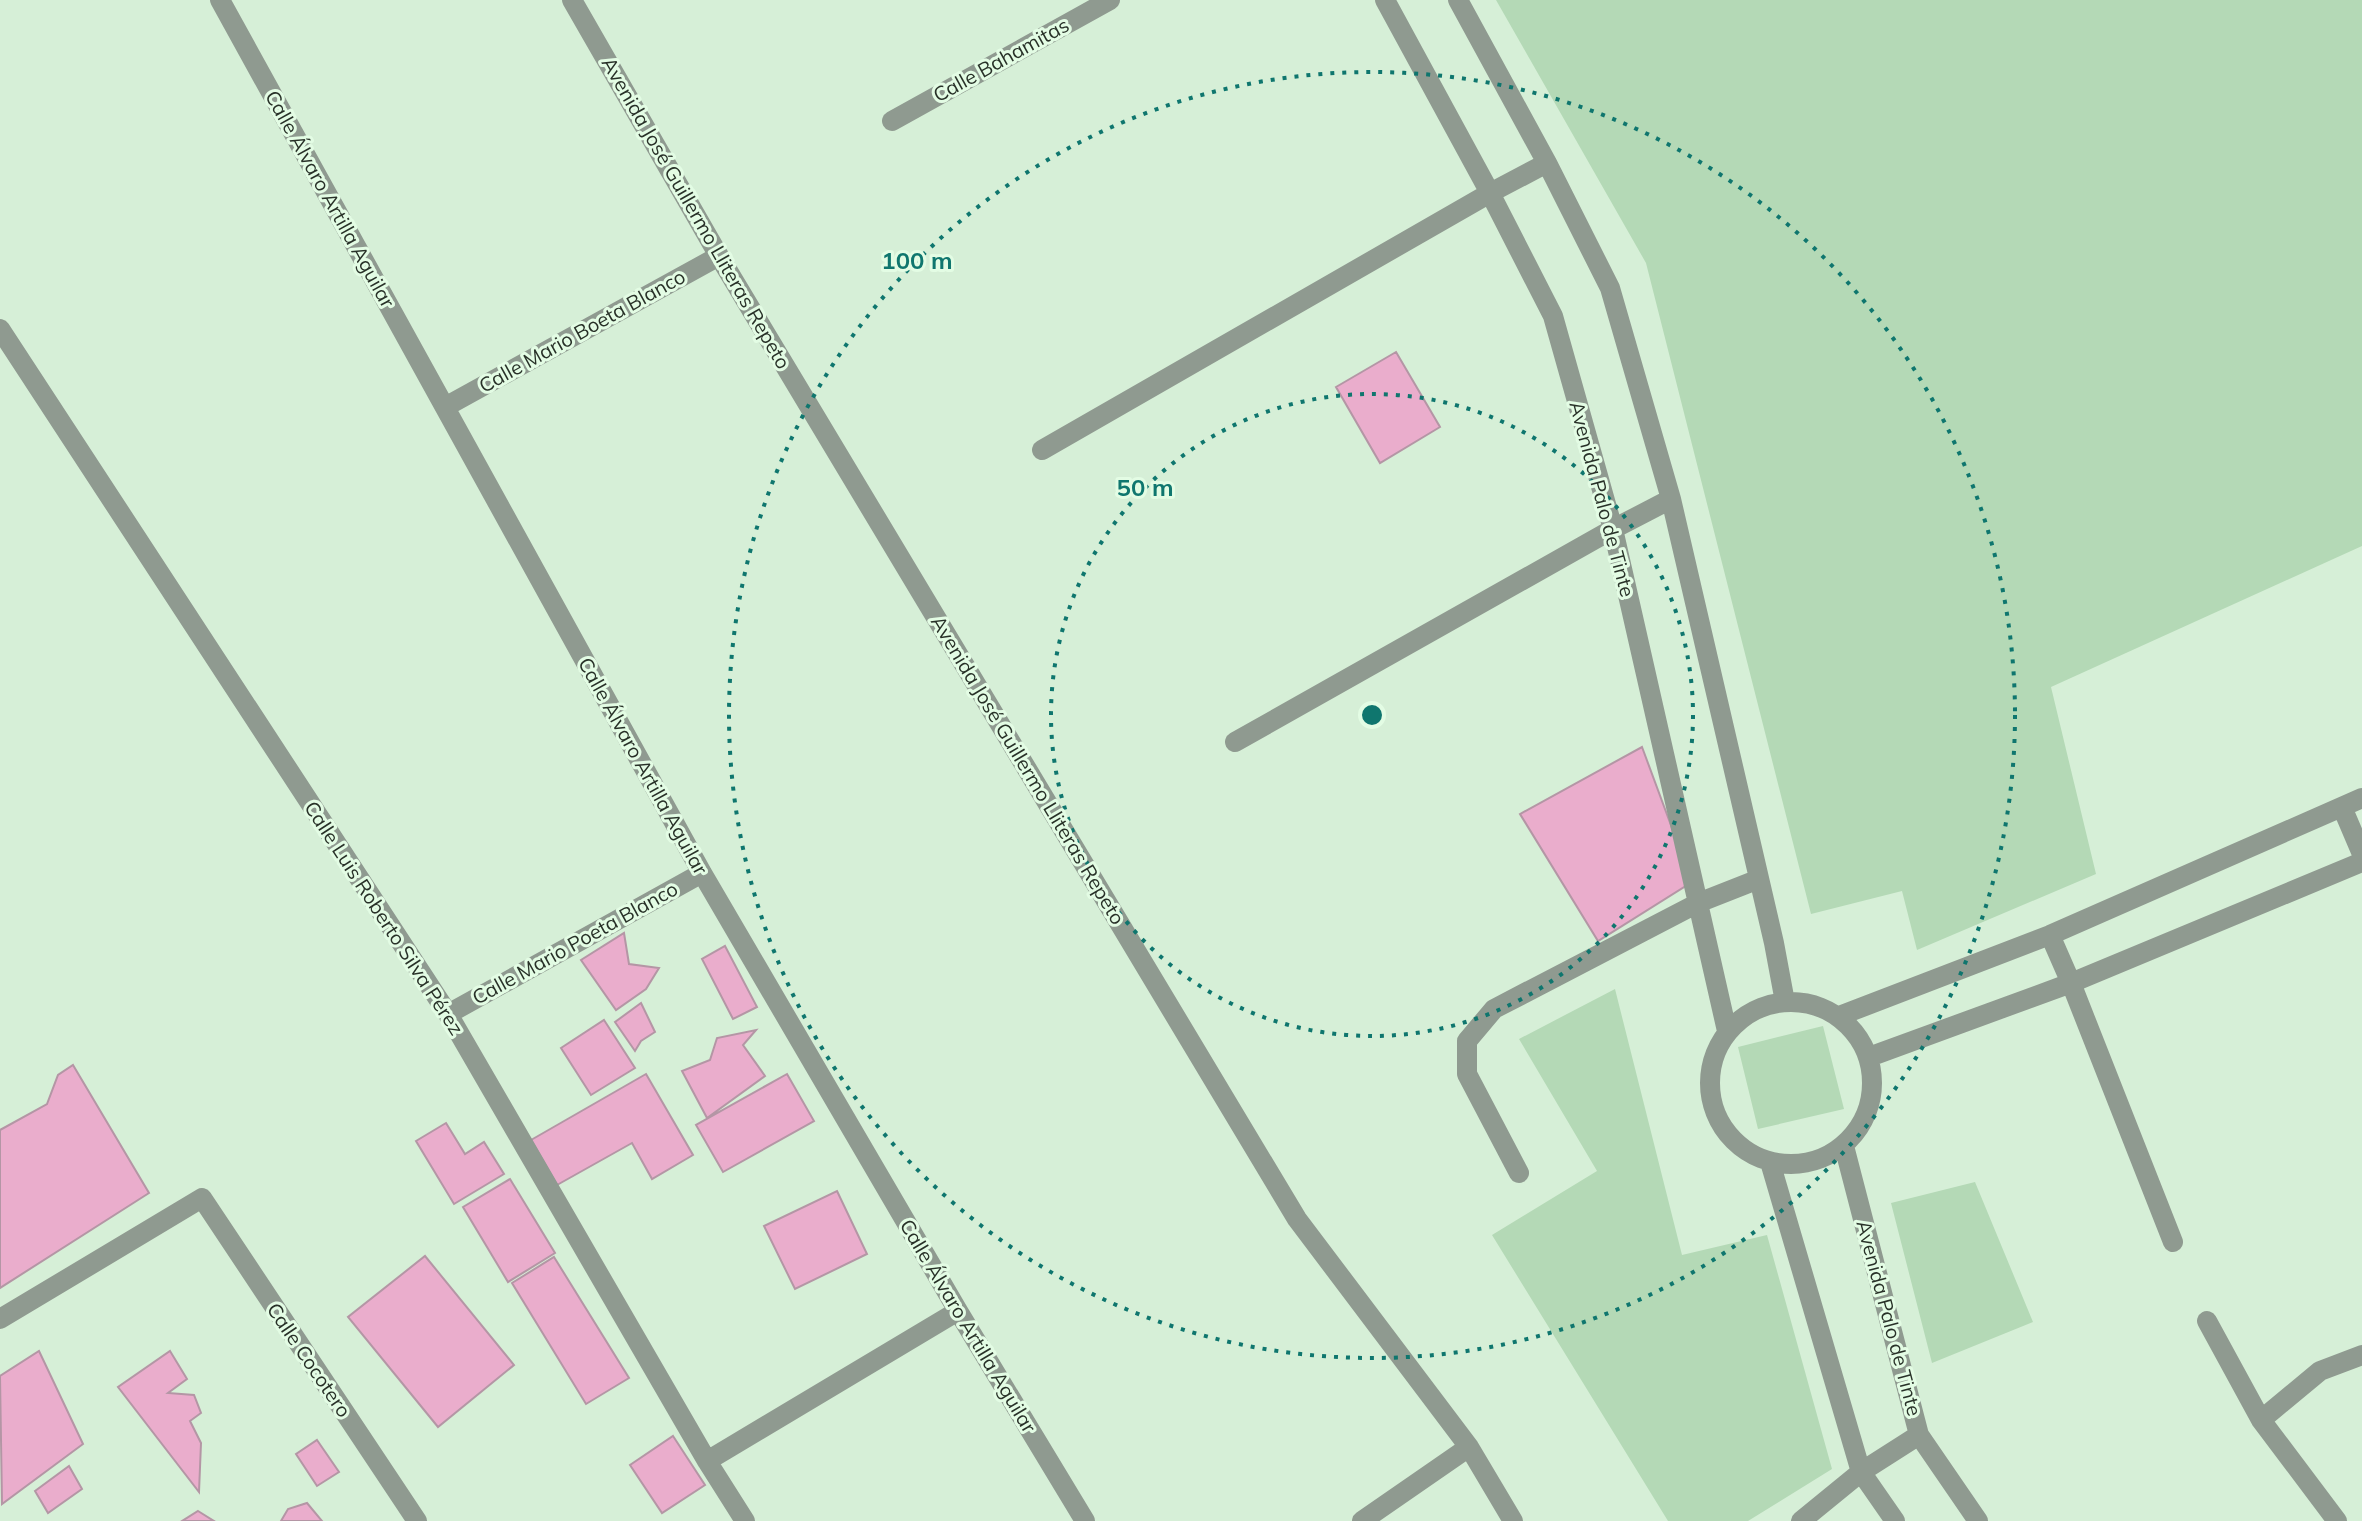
<svg xmlns="http://www.w3.org/2000/svg" width="2362" height="1521" viewBox="0 0 2362 1521" font-family="Mulish,sans-serif">
<rect width="100%" height="100%" fill="#d6efd7"/>
<path fill="#b4d9b6" d="M1496,0h866v546l-311,141 45,187 -179,76 -15,-59 -91,23 -165,-651z
M1615,989l67,266 85,-20 65,234 -84,52h-80l-176,-286 105,-64 -78,-132z
M1823,1026l21,83 -86,20 -20,-82z
M1975,1182l58,140 -101,41 -41,-160z"/>
<path fill="#eaadcc" stroke="#b496a5" stroke-width="2" d="M1396,352l44,75 -60,36 -44,-76z
M1642,747l50,135 -94,59 -78,-127z
M624,933l5,31 30,4 -13,21 -30,21 -35,-50z
M725,946l32,61 -24,12 -31,-60z
M641,1003l14,29 -14,9 -6,10 -20,-29z
M604,1020l31,48 -44,27 -30,-47z
M756,1030l-13,15 22,31 -58,42 -25,-47 28,-11 7,-22z
M73,1065l76,128 -149,95v-158l47,-26 11,-29z
M646,1074l47,81 -41,24 -20,-36 -75,42 -26,-45z
M787,1074l27,47 -91,51 -27,-47z
M446,1123l19,31 19,-12 20,32 -50,30 -38,-63z
M510,1179l45,74 -47,29 -45,-75z
M837,1191l30,63 -72,35 -31,-63z
M425,1256l89,109 -76,62 -90,-110z
M554,1257l75,121 -43,26 -74,-121z
M39,1351l44,93 -81,60 -2,-128z
M170,1351l17,28 -19,14 26,2 7,18 -11,8 11,22 -2,49 -81,-105z
M673,1436l32,49 -43,28 -32,-48z
M317,1440l22,32 -22,14 -21,-32z
M69,1466l13,23 -34,24 -13,-22z
M307,1503l15,18h-41l7,-12z
M198,1511l16,10h-32z"/>
<g fill="none" stroke-linecap="round" stroke-linejoin="round">
<path stroke="#8f9a90" stroke-width="20" d="M220,0l482,873 256,438 127,210
M572,0l147,256 578,963 172,228 44,74
M1385,0l105,193 63,123 60,213 114,502
M1458,0l89,163 63,125 61,211 103,444 11,59
M892,121l218,-121
M0,329l448,685 259,447 38,60
M445,407l274,-151
M1042,450l448,-257 57,-30
M1235,742l378,-213 58,-30
M2342,807l20,47
M2050,935l21,48 102,259
M1710 1083a81 81 0 1 1 162 0a81 81 0 1 1-162 0Z
M448,1014l254,-141
M1839,1016l211,-81 312,-137
M1869,1057l202,-74 291,-121
M1844,1146l75,289 59,86
M1770,1162l91,310 34,49
M1519,1173l-52,-99v-33l27,-32 204,-106 61,-24
M0,1319l202,-121 215,323
M2207,1321l54,99 76,101
M2261,1420l59,-49 42,-16
M707,1461l251,-150
M1362,1521l107,-74
M1801,1521l60,-49 58,-37"/>
</g>
<g fill="none" stroke="#0f766e" stroke-width="4" stroke-dasharray="4 8">
<circle cx="1372" cy="715" r="321"/>
<circle cx="1372" cy="715" r="643"/>
</g>
<g text-anchor="middle" stroke-width="6" stroke-linejoin="round" paint-order="stroke">
<g font-size="20" fill="#283128" stroke="#e3fce4">
<text transform="translate(1001 60) rotate(-29)" y="7">Calle Bahamitas</text>
<text transform="translate(330 199) rotate(61)" y="7">Calle Álvaro Artilla Aguilar</text>
<text transform="translate(696 213) rotate(60)" y="7">Avenida José Guillermo Lliteras Repeto</text>
<text transform="translate(582 331) rotate(-29)" y="7">Calle Mario Boeta Blanco</text>
<text transform="translate(1602 499) rotate(75)" y="7">Avenida Palo de Tinte</text>
<text transform="translate(643 766) rotate(61)" y="7">Calle Álvaro Artilla Aguilar</text>
<text transform="translate(1028 770) rotate(59)" y="7">Avenida José Guillermo Lliteras Repeto</text>
<text transform="translate(384 918) rotate(57)" y="7">Calle Luis Roberto Silva Pérez</text>
<text transform="translate(575 943) rotate(-29)" y="7">Calle Mario Poeta Blanco</text>
<text transform="translate(1889 1318) rotate(75)" y="7">Avenida Palo de Tinte</text>
<text transform="translate(968 1326) rotate(59)" y="7">Calle Álvaro Artilla Aguilar</text>
<text transform="translate(309 1360) rotate(56)" y="7">Calle Cocotero</text>
</g>
</g>
<circle cx="1372" cy="715" r="12" fill="#0f766e" stroke="#e3fce4" stroke-width="4"/>
<g font-size="24" text-anchor="middle" font-weight="bold" fill="#0f766e" stroke="#e3fce4" stroke-width="6" stroke-linejoin="round" paint-order="stroke">
<text x="917" y="269">100 m</text>
<text x="1145" y="496">50 m</text>
</g>
</svg>
